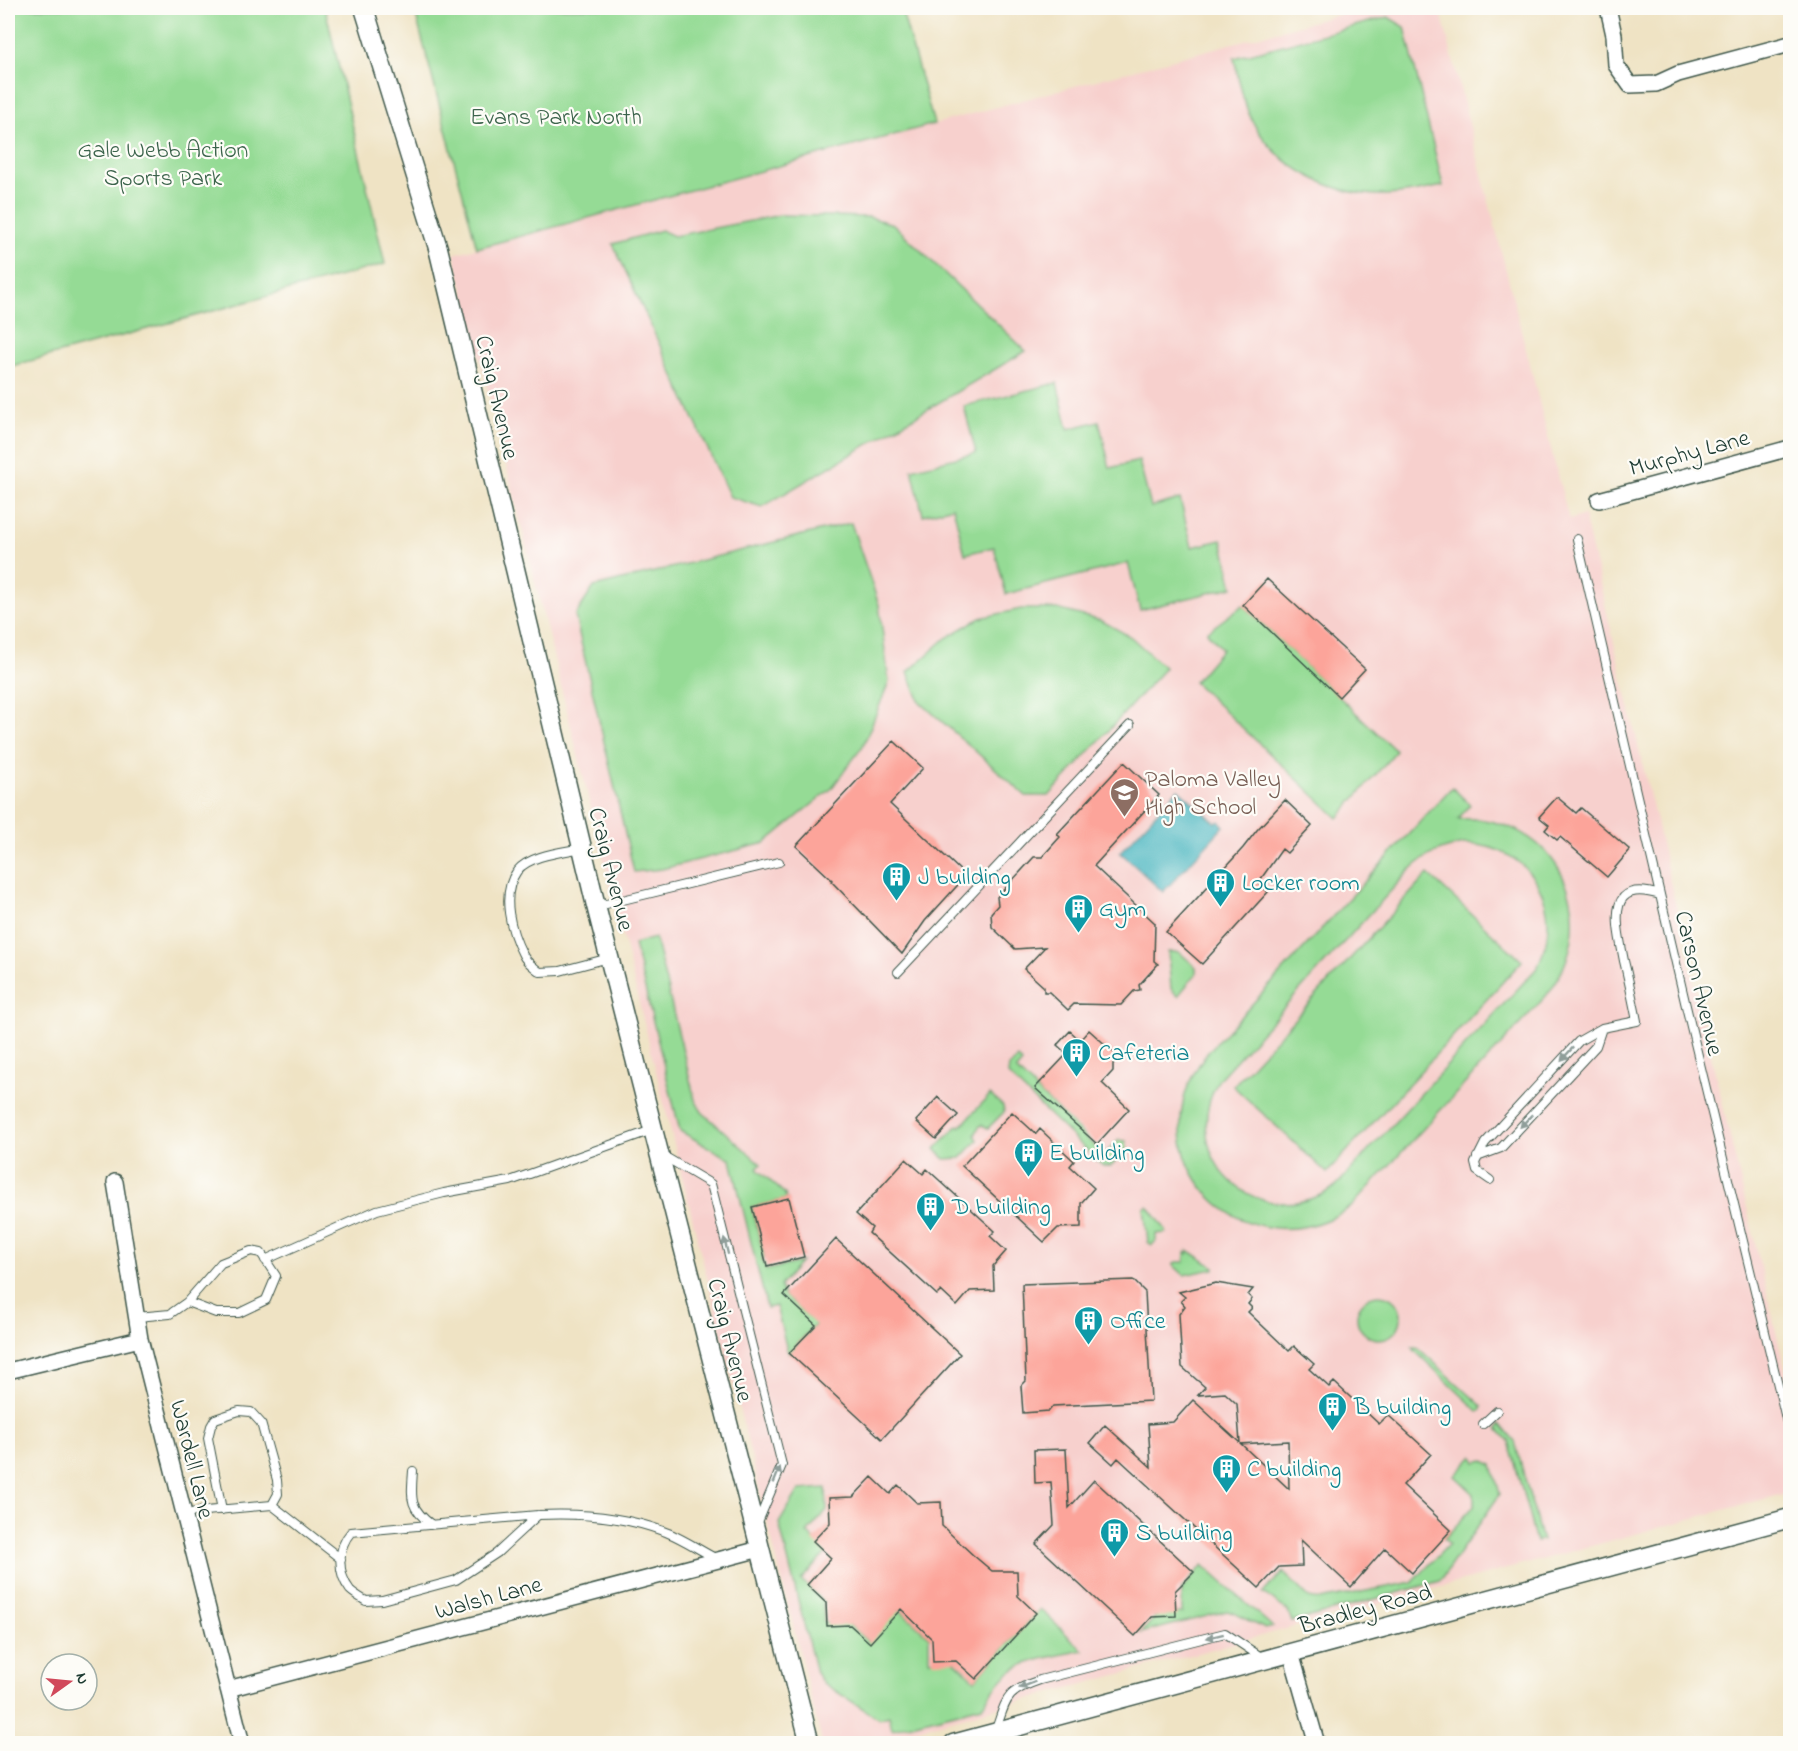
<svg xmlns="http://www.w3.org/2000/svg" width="1798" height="1751" viewBox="0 0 1798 1751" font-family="'Indie Flower',sans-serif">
<rect width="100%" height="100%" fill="#fdfcf7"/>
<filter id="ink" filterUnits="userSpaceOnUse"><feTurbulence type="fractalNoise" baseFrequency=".0167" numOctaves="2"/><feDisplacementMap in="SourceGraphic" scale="12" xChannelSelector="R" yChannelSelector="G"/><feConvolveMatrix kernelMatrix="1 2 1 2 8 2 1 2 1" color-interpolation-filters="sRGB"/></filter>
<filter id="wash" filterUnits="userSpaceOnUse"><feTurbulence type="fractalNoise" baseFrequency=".008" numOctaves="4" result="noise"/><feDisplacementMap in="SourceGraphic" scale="24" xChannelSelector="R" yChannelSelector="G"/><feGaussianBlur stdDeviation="1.35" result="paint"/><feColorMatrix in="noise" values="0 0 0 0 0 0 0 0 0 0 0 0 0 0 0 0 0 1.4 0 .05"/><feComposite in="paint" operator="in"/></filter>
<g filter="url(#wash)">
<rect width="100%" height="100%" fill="#efe3c4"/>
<path fill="#f7d0cd" d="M1363,8h77l129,512 15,-5 206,876v101l-923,251h-45l-368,-1489z"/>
<path fill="#95db95" stroke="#5a8c64" stroke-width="1.5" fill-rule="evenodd" d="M8,8h317l60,256 -377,103z
M414,8h487l33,116 -457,124z
M1388,17l17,10 38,159c-20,4 -39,9 -59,9 -46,1 -96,-23 -123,-60 -17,-22 -21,-51 -27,-77z
M781,215l88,2 24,7 133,127 -264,156 -32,-10 -117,-253 48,-14 13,6z
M1057,383l11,46 31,-8 11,47 29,-7 12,46 29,-8 12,48 30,-7 11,47 -93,23 -12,-47 -122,31 -12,-47 -29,7 -12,-47 -30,8 -11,-46 64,-16 -12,-47z
M851,523l28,82 10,77 -26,64 -32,43 -66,54 -103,26 -28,3 -59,-256 19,-29z
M1243,605l153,146 -58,67 -144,-136 28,-33 -15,-17z
M1021,609h36l45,12 29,16 34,31 -116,128h-23l-106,-94 -12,-30 38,-34 34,-20z
M1452,787l18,18 -12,14c100,-5 150,99 88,177l-195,211c-109,72 -224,-53 -143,-155zM1466,844c67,2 102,66 70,125l-201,218c-77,50 -161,-28 -116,-108l191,-209c17,-16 33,-23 56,-26z
M1428,874l94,87 -195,212 -94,-87z
M655,938l40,162 7,12 59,52 -4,5 28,25 1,5 -34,8 12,50 -2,1 4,12 35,-8 -21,24 4,9 32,29 -27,29 -2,-3 -11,-44 -9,2 -36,-148 -51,-29 -46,-187z
M1168,952h11l17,15v7l-18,22 -7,-7z
M1018,1058l4,5 -6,7 88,85 15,-15 7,1 1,7 -16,18h-8l-95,-91 1,-8z
M990,1095l13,11 1,6 -16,16 -6,-3 -3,2 -4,8 3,5 -17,18 -16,1 -10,-10 23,-24 2,2z
M1148,1206l18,24v3l-10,1v7l-4,4 -4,-3 -4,-34z
M1188,1250l26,17v2l-30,6 -11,-10 3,-3h9v-10l3,2z
M1357 1317a22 22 0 1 1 44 0a22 22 0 1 1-44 0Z
M1412,1347h5l65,59v4l-4,1 -65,-62z
M1500,1424l15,18 27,99 -6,1 -27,-101 -11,-12z
M1473,1456l3,6 7,-2 9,5 8,29 -60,87 -148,41 -4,-11 -25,-18 20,-21 26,26 11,2 93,-18 36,-38 -5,-5 30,-33v-12l-19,-18z
M826,1488l1,22 -20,23 20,19 -26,28 22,21 1,22h23l21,19 31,-33 30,28v23l23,-1 23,21 65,-71 43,41c-20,5 -52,9 -70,20 -12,8 -23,24 -31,36l-90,23 -3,-13 -10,3 -56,-36 -7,-10 -37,-150 20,-33z
M1203,1565l70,62 -8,2 -31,-16 -7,-2 -86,22 17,-19 24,-1v-24z"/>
<path fill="#45b4bf" stroke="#32787a" stroke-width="1.5" d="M1178,789l38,34 3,-2 5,5 -61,66 -43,-40z"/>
<g id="blocks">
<path fill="#fca49a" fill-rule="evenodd" d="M1267,579l98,90 -26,28 -96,-92z
M894,741l29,27 -33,36 76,72 -41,45 -23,33 -71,-73 1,-1 -36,-34z
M1124,762l35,33 -65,71 61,57 -1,38 4,3 -19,21 1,5 -6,1 -13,14 -47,-1 -6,6 -19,-18h-5v-5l-20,-18 21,-22 -30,2 -23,-22 -1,-14 7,-8 -1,-8 37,-40h8l18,-20 -3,-3z
M1557,797l19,16 5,-5 49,42 -23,27 -47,-40 -3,3 -12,-10 4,-5 -10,-8z
M1285,800l27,26 -25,27 -5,-4 -24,34 10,9 -66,72 -36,-32 77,-84 14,-18z
M1089,1030l30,27 -6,7v7l-11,12 27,26 -32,35 -62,-56 32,-34 -10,-9 13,-14 10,9z
M938,1097l20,18 -22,24 -20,-18z
M1012,1112l24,22 4,-5 34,32 -4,5 24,22 -13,15v24l-23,1 -14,14 -82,-76z
M906,1159l17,15 4,-5 68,62 -5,5 16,15 -13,15 1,24 -24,1 -13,15 -16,-15 -4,4 -68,-62 3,-5 -16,-14z
M789,1198l15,59 -37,9 -15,-59z
M836,1239l124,115 -78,85 -93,-86 27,-28 -32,-30z
M1133,1280l12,12 6,109 -98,5 -4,5 -26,2 -2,-27 5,-5 -4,-97z
M1216,1283l37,6 -5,6 4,4 -4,5 4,4 -4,4 41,39 5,-5 20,18 -5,5 20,18 5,-5 45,42 9,-9 43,39 -28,31 48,45 -39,43 -27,-25 -34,39 -50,-47 1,26 -23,1 -20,21 -141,-130 -5,6 -23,-21 15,-18 46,42 -3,-43 25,-2 20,-22 47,43 -3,-39 -12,-11 -27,2 7,-8 -23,-20 -3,-53 6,-8 -4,-5 4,-4 -6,-5zM1288,1441l1,48 -48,-45z
M1066,1449l3,59 25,-28 100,92 -19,19 1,25 -24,1 -17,19 -99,-92 18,-19 -3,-43 -16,1 -1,-33z
M872,1477l18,17 8,-9 19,18 24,-1 1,24 31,29 19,16h25l1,25 18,17 -60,66 -20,-18 -23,1 -1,-23 -31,-30 -31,34 -20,-18 -23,1 -1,-23 -19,-18 24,-27 -18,-17 17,-18 -1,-25 24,-1z"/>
</g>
</g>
<g filter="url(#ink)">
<use href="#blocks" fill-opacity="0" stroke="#3e564a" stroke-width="1.5"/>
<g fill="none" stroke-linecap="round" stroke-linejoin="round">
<defs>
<path id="service" d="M1577,539l109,467 104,429
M582,848c-18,4 -53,7 -65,23 -17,24 -6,61 6,84 3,7 11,12 17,17l20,-1 49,-13
M598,906l181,-44
M898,972l232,-247
M662,1155l49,29 71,281 -24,57
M1477,1157l24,-9 95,-102 6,-18
M1490,1180l-13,-9 -2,-8 10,-20 94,-102 23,-13 35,-7c-4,-20 -8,-40 -13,-60 -6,-33 -21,-84 36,-66
M265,1260l112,-50 67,-17 66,-12 142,-51
M137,1317l33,-3 17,-12 34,-39 30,-12 10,2 15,23 -10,24 -27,13h-23l-29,-11
M1483,1424l14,-13
M413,1471c-2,28 -4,37 19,54
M222,1510l-14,-72 3,-12 4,-7 24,-8 12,1 10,11 16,57 1,14 -6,11 69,54
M184,1515l11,-3 77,-7
M538,1515l-41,38 -41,27 -74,20 -16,1c-5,-3 -12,-7 -16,-11 -13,-17 -13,-42 1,-58l187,-17c42,-2 85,1 125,16 18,6 36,19 54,28
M995,1732c12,-33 9,-40 45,-52l185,-47 39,26"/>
<path id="minor" d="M1608,8l6,27 2,30 14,20 26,-1 22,-10 112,-30
M1599,500l191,-52
M115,1182l25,157 102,405
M8,1371l132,-32
M1291,1653l26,91
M228,1689l532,-140"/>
<path id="tertiary" d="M364,8l74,240 158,658 214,838
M953,1744l837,-226"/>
</defs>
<use href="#service" stroke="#3e564a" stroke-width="10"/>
<use href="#minor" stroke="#3e564a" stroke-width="18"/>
<use href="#tertiary" stroke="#3e564a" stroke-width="21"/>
<use href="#service" stroke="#fff" stroke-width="8"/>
<use href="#minor" stroke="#fff" stroke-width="15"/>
<use href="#tertiary" stroke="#fff" stroke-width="18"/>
</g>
<defs><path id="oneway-solid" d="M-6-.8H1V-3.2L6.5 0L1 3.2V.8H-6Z" transform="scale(1.5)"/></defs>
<g fill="#8f9e9a">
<use href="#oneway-solid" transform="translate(1567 1054) rotate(133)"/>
<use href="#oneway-solid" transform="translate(1526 1121) rotate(133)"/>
<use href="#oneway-solid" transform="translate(726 1246) rotate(-104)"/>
<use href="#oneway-solid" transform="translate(777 1475) rotate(-68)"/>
<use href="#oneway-solid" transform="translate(1215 1636) rotate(166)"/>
<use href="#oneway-solid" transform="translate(1027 1685) rotate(159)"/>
</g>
</g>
<defs>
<symbol id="school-pin" viewBox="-11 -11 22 30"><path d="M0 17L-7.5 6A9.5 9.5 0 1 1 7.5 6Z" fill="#8d6e63" stroke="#fdfcf7"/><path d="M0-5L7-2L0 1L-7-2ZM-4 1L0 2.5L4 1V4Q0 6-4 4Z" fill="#fff"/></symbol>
<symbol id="building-pin" viewBox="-11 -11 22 30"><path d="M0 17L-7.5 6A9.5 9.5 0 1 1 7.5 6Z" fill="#0f9aa8" stroke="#fdfcf7"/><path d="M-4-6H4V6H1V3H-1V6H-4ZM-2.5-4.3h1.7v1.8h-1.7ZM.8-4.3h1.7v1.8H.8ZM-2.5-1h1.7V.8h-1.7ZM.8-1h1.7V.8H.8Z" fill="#fff"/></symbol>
</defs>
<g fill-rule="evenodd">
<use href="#school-pin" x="1108" y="776" width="33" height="45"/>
<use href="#building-pin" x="880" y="860" width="33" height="45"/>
<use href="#building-pin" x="1204" y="866" width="33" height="45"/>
<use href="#building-pin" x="1062" y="892" width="33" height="45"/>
<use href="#building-pin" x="1060" y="1036" width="33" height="45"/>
<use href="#building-pin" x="1012" y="1136" width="33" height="45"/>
<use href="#building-pin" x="914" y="1190" width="33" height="45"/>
<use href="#building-pin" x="1072" y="1304" width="33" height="45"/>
<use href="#building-pin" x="1316" y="1390" width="33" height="45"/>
<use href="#building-pin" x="1210" y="1452" width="33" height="45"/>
<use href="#building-pin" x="1098" y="1516" width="33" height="45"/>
</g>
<g text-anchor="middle" stroke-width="4.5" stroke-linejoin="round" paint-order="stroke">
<g font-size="24" fill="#3c644c" stroke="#fdfcf7">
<text x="556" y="124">Evans Park North</text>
<text x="163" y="157">Gale Webb Action<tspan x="163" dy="28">Sports Park</tspan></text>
</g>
<g font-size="24" fill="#1f3d34" stroke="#fdfcf7">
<text transform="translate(498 397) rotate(77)" y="8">Craig Avenue</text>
<text transform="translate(1689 452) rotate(-15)" y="8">Murphy Lane</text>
<text transform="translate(612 869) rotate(76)" y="8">Craig Avenue</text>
<text transform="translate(1700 983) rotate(77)" y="8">Carson Avenue</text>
<text transform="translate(731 1340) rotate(76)" y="8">Craig Avenue</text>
<text transform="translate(193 1459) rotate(76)" y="8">Wardell Lane</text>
<text transform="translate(488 1597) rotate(-15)" y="8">Walsh Lane</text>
<text transform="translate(1365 1608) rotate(-15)" y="8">Bradley Road</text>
</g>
<g font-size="24" fill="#785e54" stroke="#fdfcf7" text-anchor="start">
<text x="1145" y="786">Paloma Valley<tspan x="1145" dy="28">High School</tspan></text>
</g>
<g font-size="24" fill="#0d838f" stroke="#fdfcf7" text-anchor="start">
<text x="918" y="884">J building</text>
<text x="1242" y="890">Locker room</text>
<text x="1099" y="916">Gym</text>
<text x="1098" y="1060">Cafeteria</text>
<text x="1049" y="1160">E building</text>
<text x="952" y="1214">D building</text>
<text x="1110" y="1328">Office</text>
<text x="1354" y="1414">B building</text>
<text x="1247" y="1476">C building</text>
<text x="1136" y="1540">S building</text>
</g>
</g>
<rect width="1798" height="1751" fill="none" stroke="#fdfcf7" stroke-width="30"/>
<g transform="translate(69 1682) rotate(75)"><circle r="28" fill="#fdfcf7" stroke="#a4b0a9" stroke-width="1.5"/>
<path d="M0-4.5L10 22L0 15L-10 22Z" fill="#d1495b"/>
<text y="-9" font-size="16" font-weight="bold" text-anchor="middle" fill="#1f3d34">N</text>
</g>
</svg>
